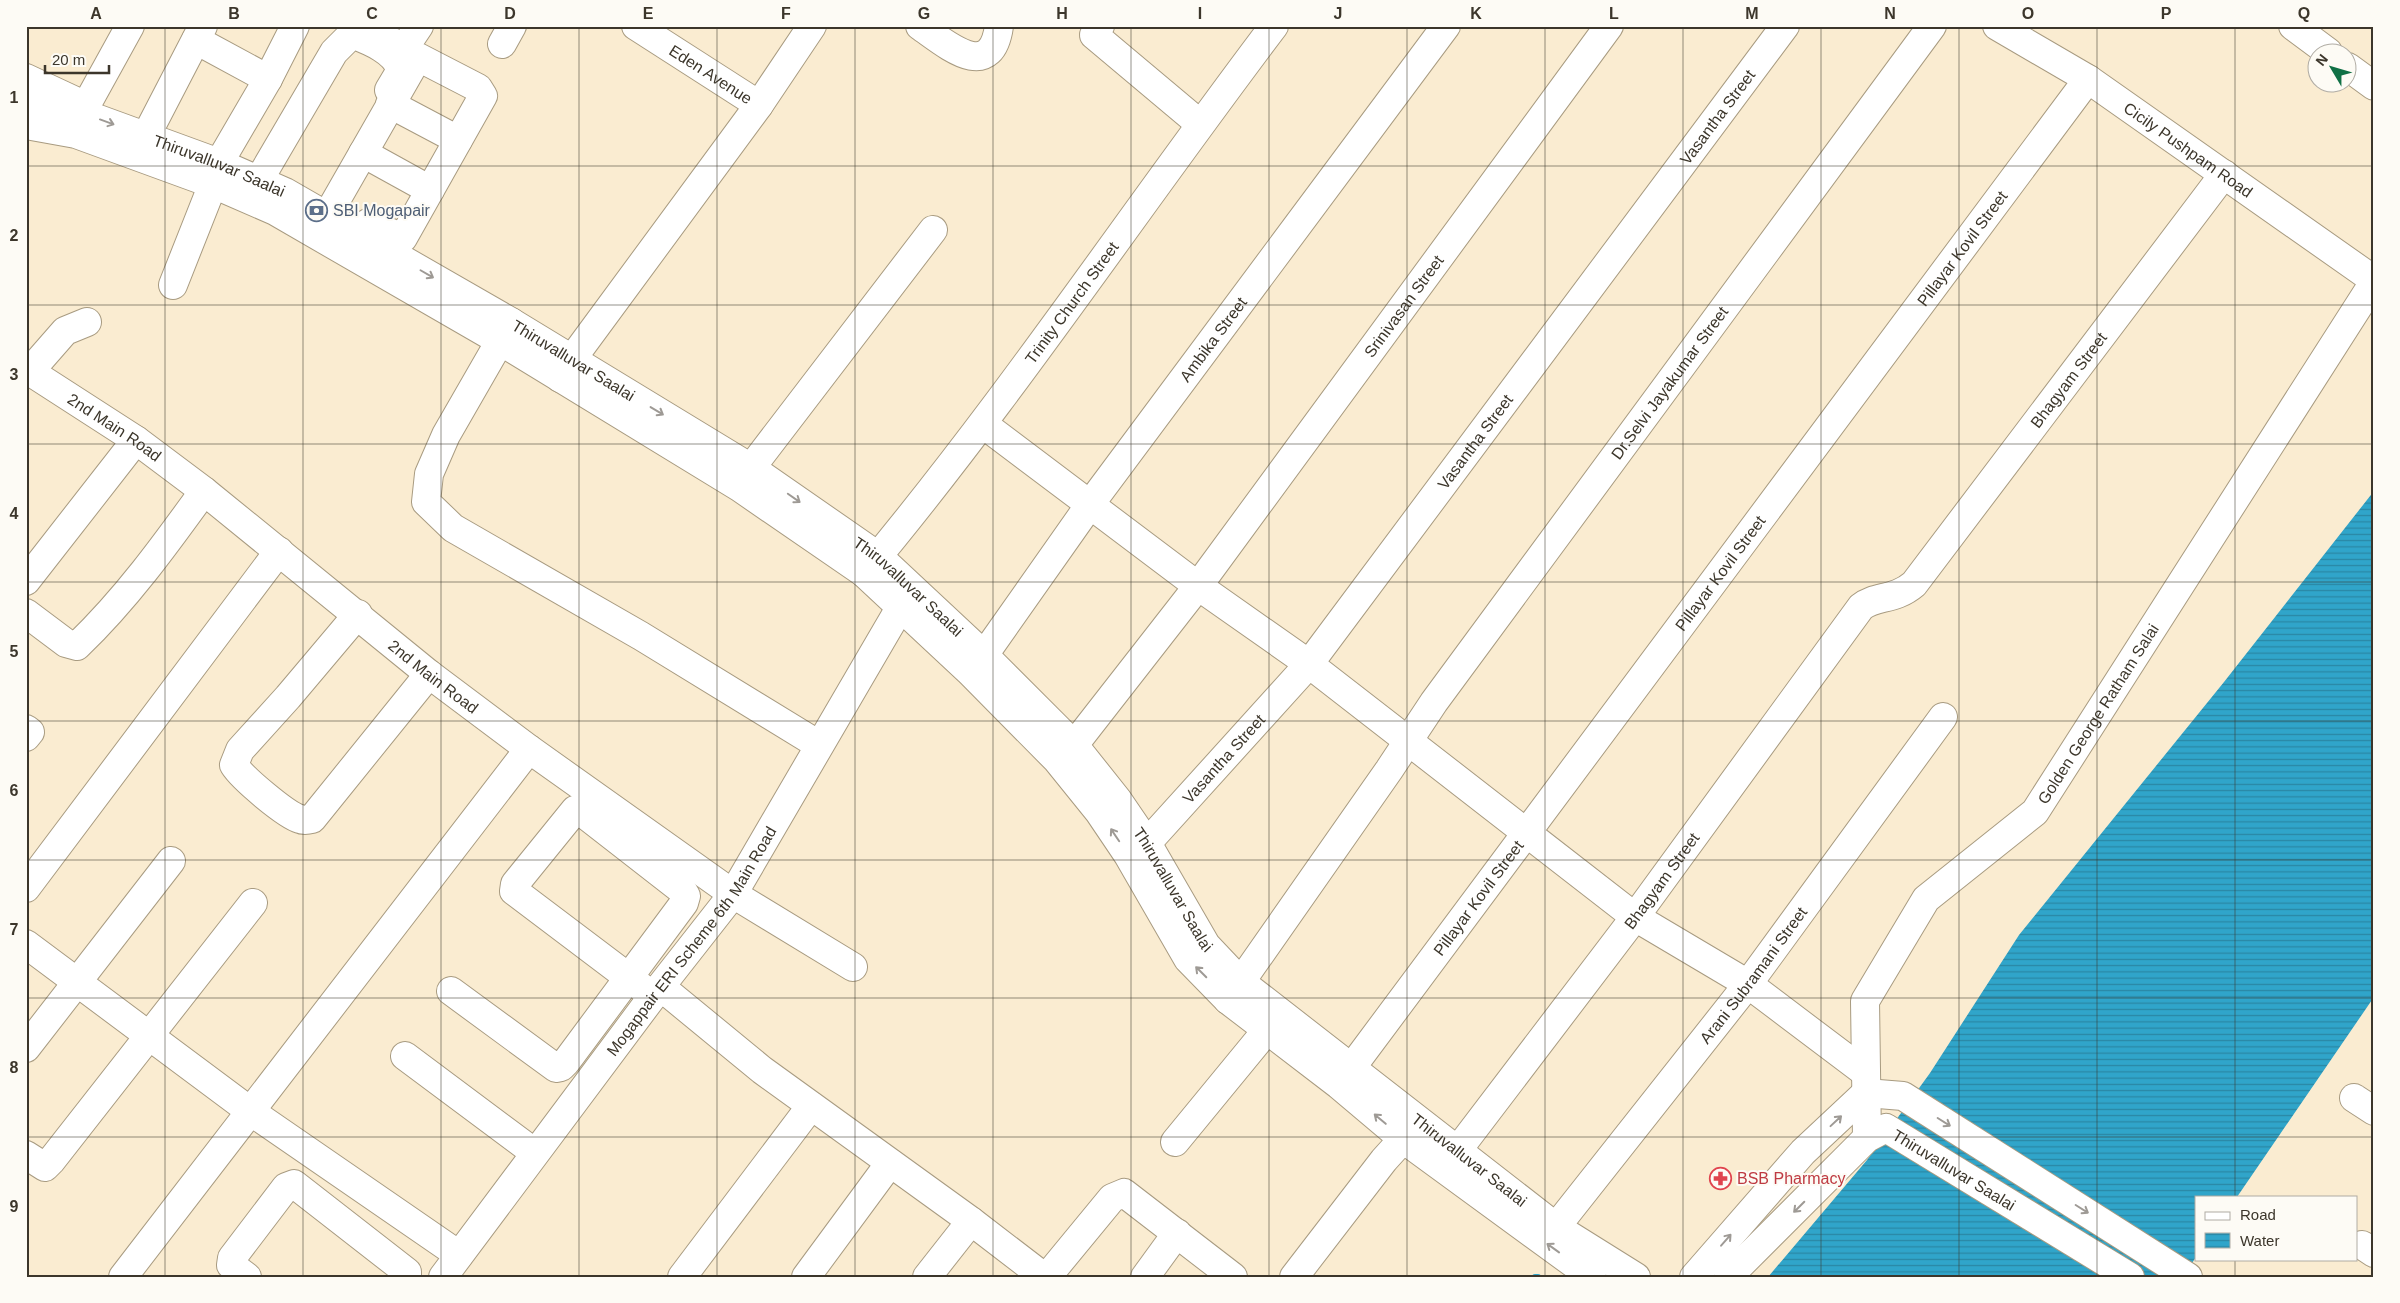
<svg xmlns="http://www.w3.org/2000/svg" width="2400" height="1303" viewBox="0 0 2400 1303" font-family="Arial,sans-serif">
<defs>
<pattern id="water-rules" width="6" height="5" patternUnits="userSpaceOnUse" patternTransform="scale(1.25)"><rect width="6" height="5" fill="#30a5ca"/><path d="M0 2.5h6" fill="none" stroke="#2a87a4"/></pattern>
</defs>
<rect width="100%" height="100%" fill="#faecd1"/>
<path fill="url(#water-rules)" d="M2374,491v506l-137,200h-41v60l-13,20h-415l99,-117 63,-87 89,-138 205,-253z"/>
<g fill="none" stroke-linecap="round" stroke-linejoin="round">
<path stroke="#30a5ca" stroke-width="6" d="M1535,1277h3"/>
<defs>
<g id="minor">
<path id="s1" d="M636,26l123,79"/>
<path d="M920,26c26,18 71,58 79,0"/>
<path d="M1100,26l-6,9 106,89"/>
<path id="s2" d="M1997,26l91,53 286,201"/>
<path d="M2293,26l35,26"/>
<path d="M377,36l28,11 14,-21"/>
<path d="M196,40l72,39"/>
<path d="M502,44l10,-18"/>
<path d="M2348,67l26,19"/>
<path d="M26,78l60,28"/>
<path d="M390,104l68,36"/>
<path d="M82,113l48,-87"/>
<path d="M146,136l57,-110"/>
<path d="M363,153l67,37"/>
<path d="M219,163l49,-84 27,-53"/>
<path d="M259,180l75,-128 18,-18c18,7 43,17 49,36l-12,20"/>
<path d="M327,216l91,-159 60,31 5,8 -80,142 -35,-15 -8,12"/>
<path d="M173,285l40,-101"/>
<path d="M511,322l-65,113 -17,39 -3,28 27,26 188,108 178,109"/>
<path id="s3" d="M26,369l110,71 68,51 225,183 100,75 204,145 120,73"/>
<path d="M30,371l35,-40 22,-9"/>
<path d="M560,378l12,-19 187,-254 53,-79"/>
<path d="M983,424l215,162 111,78 326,253 113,67 118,89"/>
<path d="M751,468l182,-238"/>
<path id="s4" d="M864,573c146,-175 272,-365 410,-547"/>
<path d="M26,581l110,-141"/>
<path d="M26,613l40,30 11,3c49,-47 88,-101 127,-155"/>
<path d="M358,614l-70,83 -48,53 -6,15c8,13 52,50 66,54 4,2 8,1 12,0l117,-145"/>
<path id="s5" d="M984,655l107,-152 355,-477"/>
<path d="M26,729l4,3 -4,5"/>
<path id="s6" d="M1074,745l124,-159 411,-560"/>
<path id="s7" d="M1147,843l162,-179 476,-638"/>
<path d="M26,888l253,-337"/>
<path d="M26,944l224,167 209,144"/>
<path d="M661,987l101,83 209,151 73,56"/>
<path d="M451,991l105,77 5,-1 5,-5 118,-159 2,-7 -3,-5 -104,-81h-4l-60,74 -1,7 139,105"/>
<path id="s8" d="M1228,1000l161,-230 45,-68 498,-676"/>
<path d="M26,1048l145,-187"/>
<path d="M405,1056l130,97"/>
<path id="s9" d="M1352,1067l736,-988"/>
<path d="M2354,1098l20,13"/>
<path id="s10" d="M1867,1138l-2,-137 61,-102 109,-87 339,-530"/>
<path d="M1175,1142l92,-112"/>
<path id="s11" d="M1457,1151l178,-234 226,-310c15,-12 33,-6 53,-23l310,-410"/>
<path d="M26,1155l19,12 6,-6 202,-258"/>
<path id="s12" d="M1556,1227l192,-243 195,-267"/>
<path d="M2362,1245l12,8"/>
<path d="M123,1277l406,-528"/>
<path d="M247,1277l-16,-12 1,-7 54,-71 8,-3 113,88v5"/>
<path id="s13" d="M443,1277l210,-281 80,-102 178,-305"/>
<path d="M682,1277l129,-171"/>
<path d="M806,1277l84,-114"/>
<path d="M927,1277l44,-56"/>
<path d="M1047,1277l65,-79 12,-5 109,84"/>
<path d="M1145,1277l32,-44"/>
<path d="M1294,1277l90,-117 19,-21"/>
</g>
<g id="major">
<path id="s14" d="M26,102l56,11 137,50 66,29 226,130 240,146 127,88 106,99 90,90 43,54 30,44 59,102 35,37 315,245 80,50"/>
<path d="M26,125l50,9 137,50 62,27 225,130 239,146 125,86 105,98 88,89 42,52 29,43 60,104 40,41 111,85 64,54 189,138"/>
<path d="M1694,1277l109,-125 63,-59 37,3 285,181"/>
<path id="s15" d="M1728,1277l139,-139 19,-10 244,149"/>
</g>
</defs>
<use href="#minor" stroke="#a89b81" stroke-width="30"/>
<use href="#major" stroke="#a89b81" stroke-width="30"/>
<use href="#minor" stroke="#fff" stroke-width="28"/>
<use href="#major" stroke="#fff" stroke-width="28"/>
</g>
<defs><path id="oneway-shaft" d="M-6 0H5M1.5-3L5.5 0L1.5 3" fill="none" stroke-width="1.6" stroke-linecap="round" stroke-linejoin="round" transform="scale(1.25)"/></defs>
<g stroke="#9e9a95">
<use href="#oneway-shaft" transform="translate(107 122) rotate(20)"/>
<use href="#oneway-shaft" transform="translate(427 274) rotate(30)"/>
<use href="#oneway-shaft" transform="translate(657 411) rotate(31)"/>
<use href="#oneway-shaft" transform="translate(794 498) rotate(35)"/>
<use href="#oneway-shaft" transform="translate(1115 835) rotate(-124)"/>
<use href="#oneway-shaft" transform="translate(1201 972) rotate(-135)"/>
<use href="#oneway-shaft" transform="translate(1380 1119) rotate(-140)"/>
<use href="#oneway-shaft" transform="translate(1836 1121) rotate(-43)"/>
<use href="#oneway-shaft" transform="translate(1944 1122) rotate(32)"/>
<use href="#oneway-shaft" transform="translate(1799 1207) rotate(135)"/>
<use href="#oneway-shaft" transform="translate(2082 1209) rotate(32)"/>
<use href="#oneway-shaft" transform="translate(1726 1240) rotate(-49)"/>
<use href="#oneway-shaft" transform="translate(1553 1248) rotate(-144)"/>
</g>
<path fill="none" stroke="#3c362b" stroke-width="1" stroke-opacity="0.55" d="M165,26v1251M303,26v1251M441,26v1251M579,26v1251M717,26v1251M855,26v1251M993,26v1251M1131,26v1251M1269,26v1251M1407,26v1251M1545,26v1251M1683,26v1251M1821,26v1251M1959,26v1251M2097,26v1251M2235,26v1171M26,166h2348M26,305h2348M26,444h2348M26,582h2348M26,721h2348M26,860h2348M26,998h2348M26,1137h2348M2235,1259v18"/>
<defs>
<symbol id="bank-ring" viewBox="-11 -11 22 22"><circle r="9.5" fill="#fdfbf5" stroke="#5c6f8a" stroke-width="1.5"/><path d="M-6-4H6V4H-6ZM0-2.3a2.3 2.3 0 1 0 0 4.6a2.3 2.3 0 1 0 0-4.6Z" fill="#5c6f8a"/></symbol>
<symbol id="pharmacy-ring" viewBox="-11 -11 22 22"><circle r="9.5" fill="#fdfbf5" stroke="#e0444e" stroke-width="1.5"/><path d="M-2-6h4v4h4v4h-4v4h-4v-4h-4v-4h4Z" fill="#e0444e"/></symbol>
</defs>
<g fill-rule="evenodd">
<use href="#bank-ring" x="304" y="198" width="25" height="25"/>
<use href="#pharmacy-ring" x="1708" y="1166" width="25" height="25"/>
</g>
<g text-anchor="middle" stroke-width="4" stroke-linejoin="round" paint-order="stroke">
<g font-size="16" fill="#3c362b" stroke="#fdfbf5">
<text dy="6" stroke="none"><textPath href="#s1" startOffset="89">Eden Avenue</textPath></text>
<text dy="6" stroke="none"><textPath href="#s7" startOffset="924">Vasantha Street</textPath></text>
<text dy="6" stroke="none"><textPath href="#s2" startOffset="228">Cicily Pushpam Road</textPath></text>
<text dy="6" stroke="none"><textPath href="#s14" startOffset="204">Thiruvalluvar Saalai</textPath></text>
<text dy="6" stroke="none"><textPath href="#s9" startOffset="1021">Pillayar Kovil Street</textPath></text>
<text dy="6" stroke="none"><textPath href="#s4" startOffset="341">Trinity Church Street</textPath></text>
<text dy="6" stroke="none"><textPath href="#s6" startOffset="549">Srinivasan Street</textPath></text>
<text dy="6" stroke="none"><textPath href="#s5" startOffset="390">Ambika Street</textPath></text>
<text dy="6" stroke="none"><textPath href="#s14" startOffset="609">Thiruvalluvar Saalai</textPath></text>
<text dy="6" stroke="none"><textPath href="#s11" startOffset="992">Bhagyam Street</textPath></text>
<text dy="6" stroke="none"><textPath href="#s8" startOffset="759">Dr.Selvi Jayakumar Street</textPath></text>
<text dy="6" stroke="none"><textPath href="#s3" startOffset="106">2nd Main Road</textPath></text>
<text dy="6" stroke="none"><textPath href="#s7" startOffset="519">Vasantha Street</textPath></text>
<text dy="6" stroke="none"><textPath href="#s9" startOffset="616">Pillayar Kovil Street</textPath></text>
<text dy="6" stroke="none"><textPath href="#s14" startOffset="1014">Thiruvalluvar Saalai</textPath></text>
<text dy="6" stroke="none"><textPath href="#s3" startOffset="511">2nd Main Road</textPath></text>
<text dy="6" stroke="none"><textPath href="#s10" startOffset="512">Golden George Ratham Salai</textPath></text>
<text dy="6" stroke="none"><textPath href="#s7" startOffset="114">Vasantha Street</textPath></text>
<text dy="6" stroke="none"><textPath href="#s11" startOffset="339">Bhagyam Street</textPath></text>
<text dy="6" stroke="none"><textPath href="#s14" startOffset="1419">Thiruvalluvar Saalai</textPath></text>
<text dy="6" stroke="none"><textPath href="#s9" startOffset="211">Pillayar Kovil Street</textPath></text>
<text dy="6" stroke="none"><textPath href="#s13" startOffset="418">Mogappair ERI Scheme 6th Main Road</textPath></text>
<text dy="6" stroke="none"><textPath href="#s12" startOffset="320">Arani Subramani Street</textPath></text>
<text dy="6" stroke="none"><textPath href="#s14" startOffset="1824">Thiruvalluvar Saalai</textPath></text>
<text dy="6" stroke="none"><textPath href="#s15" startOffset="298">Thiruvalluvar Saalai</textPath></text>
</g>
<g font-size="16" fill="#4e5e75" stroke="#fdfbf5" text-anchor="start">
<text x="333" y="216">SBI Mogapair</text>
</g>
<g font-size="16" fill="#be3a42" stroke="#fdfbf5" text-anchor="start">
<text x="1737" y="1184">BSB Pharmacy</text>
</g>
</g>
<rect width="2400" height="1303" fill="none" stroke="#fdfbf5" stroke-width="55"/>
<rect x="2195" y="1196" width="162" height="65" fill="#fdfbf5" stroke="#b0aca4"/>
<rect x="2205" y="1212" width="25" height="8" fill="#ffffff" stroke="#b0aca4"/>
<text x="2240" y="1220" font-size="15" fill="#3c362b">Road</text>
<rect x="2205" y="1233" width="25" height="15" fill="url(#water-rules)" stroke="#b0aca4"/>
<text x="2240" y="1246" font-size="15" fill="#3c362b">Water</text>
<g transform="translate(2332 68) rotate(308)"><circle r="24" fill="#fdfbf5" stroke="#b0aca4"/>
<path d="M0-4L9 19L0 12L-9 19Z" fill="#107045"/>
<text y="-8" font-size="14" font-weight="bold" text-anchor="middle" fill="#3c362b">N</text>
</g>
<path d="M45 65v8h64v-8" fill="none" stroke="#3c362b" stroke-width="2.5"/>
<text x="52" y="65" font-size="15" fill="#3c362b" stroke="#fdfbf5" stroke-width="4" paint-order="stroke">20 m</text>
<rect x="28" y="28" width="2344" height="1248" fill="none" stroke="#3c362b" stroke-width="2"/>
<g font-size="16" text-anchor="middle" font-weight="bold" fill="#3c362b">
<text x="96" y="19">A</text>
<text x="234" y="19">B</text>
<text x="372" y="19">C</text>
<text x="510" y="19">D</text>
<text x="648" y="19">E</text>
<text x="786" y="19">F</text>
<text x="924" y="19">G</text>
<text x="1062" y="19">H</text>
<text x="1200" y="19">I</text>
<text x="1338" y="19">J</text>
<text x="1476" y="19">K</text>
<text x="1614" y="19">L</text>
<text x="1752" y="19">M</text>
<text x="1890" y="19">N</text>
<text x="2028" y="19">O</text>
<text x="2166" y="19">P</text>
<text x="2304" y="19">Q</text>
<text x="14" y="103">1</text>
<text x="14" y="241">2</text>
<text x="14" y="380">3</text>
<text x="14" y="519">4</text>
<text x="14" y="657">5</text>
<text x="14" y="796">6</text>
<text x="14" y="935">7</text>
<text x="14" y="1073">8</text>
<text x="14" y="1212">9</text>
</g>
</svg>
